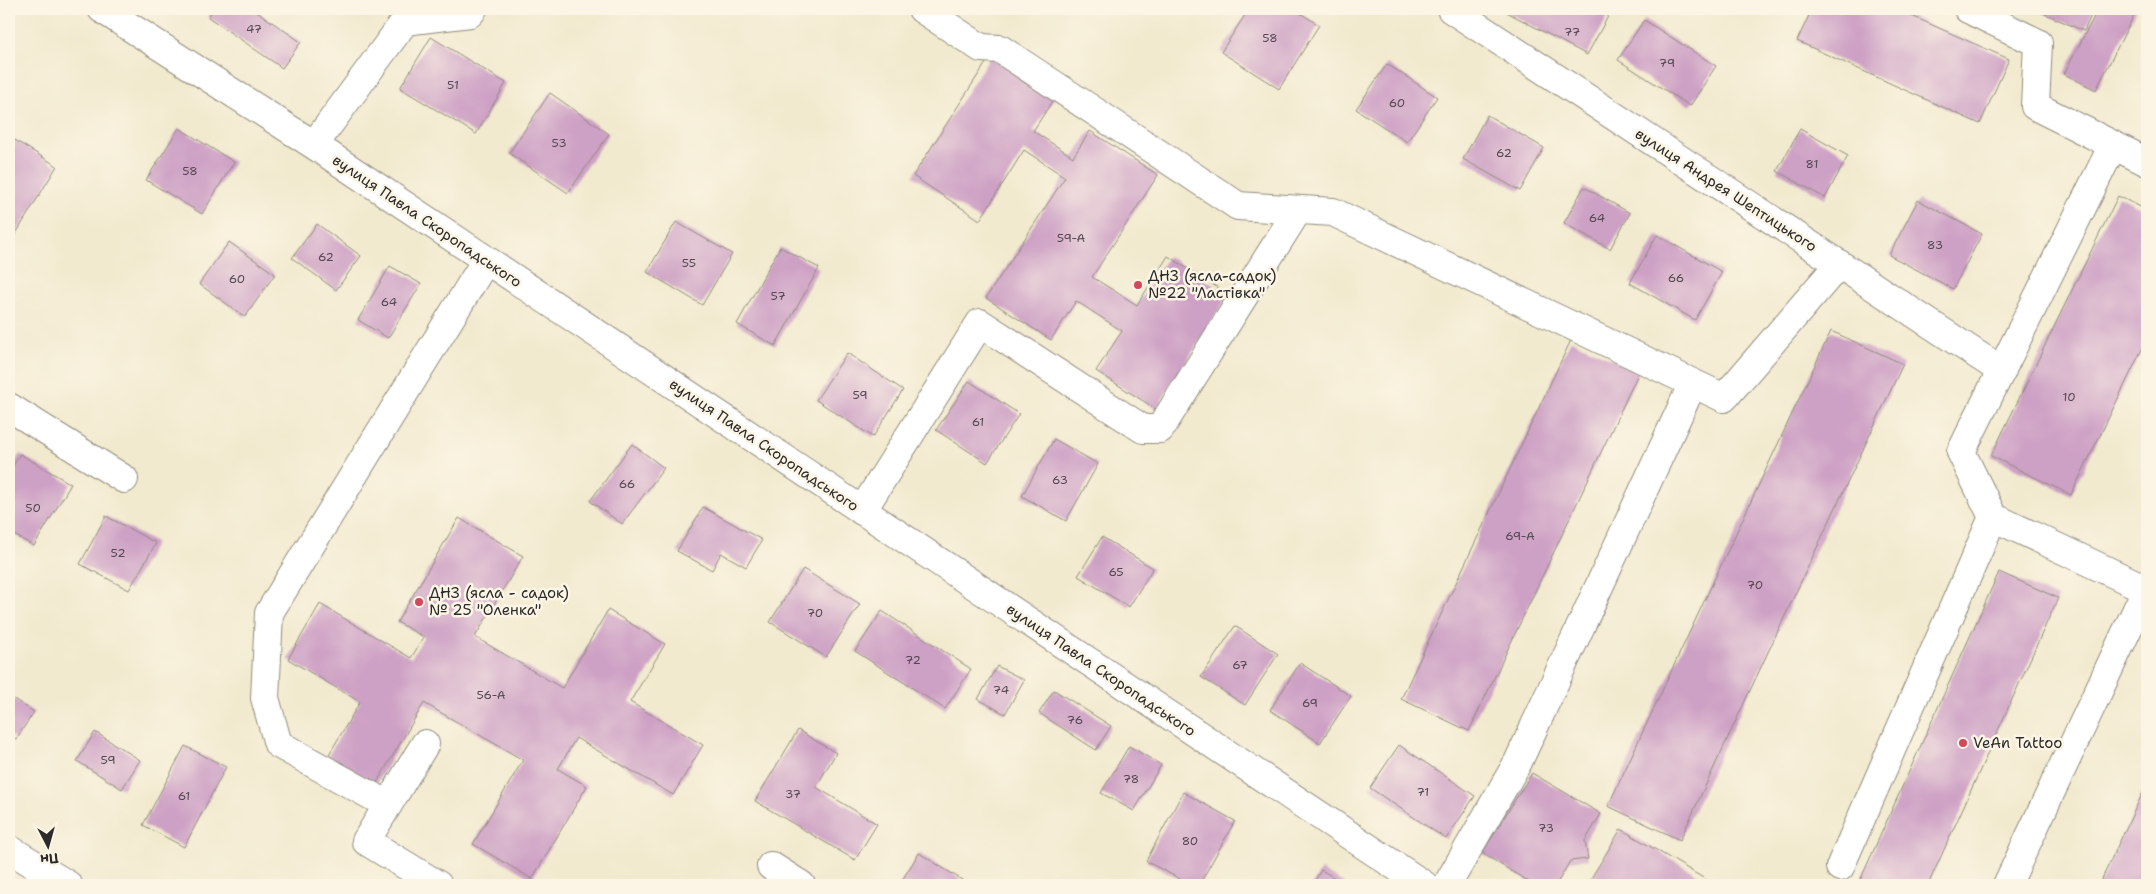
<svg xmlns="http://www.w3.org/2000/svg" width="2156" height="894" viewBox="0 0 2156 894" font-family="'Shantell Sans',sans-serif">
<rect width="100%" height="100%" fill="#fcf5e5"/>
<filter id="ink" filterUnits="userSpaceOnUse"><feTurbulence type="fractalNoise" baseFrequency=".02" numOctaves="2"/><feDisplacementMap in="SourceGraphic" scale="10" xChannelSelector="R" yChannelSelector="G"/><feConvolveMatrix kernelMatrix="1 2 1 2 8 2 1 2 1" color-interpolation-filters="sRGB"/></filter>
<filter id="wash" filterUnits="userSpaceOnUse"><feTurbulence type="fractalNoise" baseFrequency=".0096" numOctaves="4" result="noise"/><feDisplacementMap in="SourceGraphic" scale="20" xChannelSelector="R" yChannelSelector="G"/><feGaussianBlur stdDeviation="1.12" result="paint"/><feColorMatrix in="noise" values="0 0 0 0 0 0 0 0 0 0 0 0 0 0 0 0 0 1.4 0 .05"/><feComposite in="paint" operator="in"/></filter>
<g filter="url(#wash)">
<rect width="100%" height="100%" fill="#f2eacf"/>
<g id="blocks">
<path fill="#cda0c5" d="M213,9h40l48,33 -19,26 -74,-51z
M1249,9h45l25,16 -40,64 -58,-37z
M1501,9h111l-25,46z
M1812,9h84l113,50 -29,65 -183,-83z
M2034,9h60l-10,22z
M2098,9h39l-41,81 -32,-16z
M1644,20l72,46 -26,40 -72,-46z
M431,37l75,46 -30,51 -76,-46z
M991,55l64,42 -22,34 40,26 17,-26 68,44 -66,102 45,28 31,-49 61,39 -73,114 -60,-38 26,-40 -46,-30 -25,39 -65,-42 79,-121 -41,-27 -44,70 -67,-44z
M1387,64l50,33 -30,45 -51,-33z
M550,93l59,41 -41,59 -59,-40z
M1487,115l57,33 -24,43 -57,-32z
M179,128l55,34 -32,52 -56,-34z
M1800,129l48,27 -23,42 -48,-27z
M13,139l44,27 -48,79v-100z
M1584,187l46,26 -20,36 -46,-26z
M2118,196l29,14v129l-76,156 -80,-39z
M1918,200l64,34 -29,55 -64,-34z
M676,222l56,32 -30,51 -55,-33z
M317,224l44,32 -25,34 -44,-32z
M1657,235l65,37 -27,48 -65,-37z
M229,242l46,32 -30,43 -46,-33z
M780,247l39,21 -44,78 -38,-22z
M390,266l31,18 -33,54 -30,-18z
M1831,331l72,33 -223,476 -72,-34z
M1571,340l68,32 -170,359 -68,-32z
M847,353l56,37 -30,47 -57,-37z
M969,381l50,33 -32,49 -51,-33z
M1054,439l44,25 -32,57 -44,-25z
M632,444l32,24 -42,56 -32,-23z
M20,454l51,30 -37,62 -25,-14v-60z
M703,507l59,33 -16,27 -25,-14 -9,17 -35,-19z
M106,516l50,27 -27,47 -49,-26z
M459,518l64,38 -48,81 87,51 46,-78 57,34 -35,58 73,43 -30,50 -97,-57 -18,31 29,17 -55,93 -59,-35 50,-84 -99,-57 -48,81 -48,-28 32,-54 -72,-43 32,-55 91,54 13,-21 -27,-15z
M1102,537l51,31 -24,39 -51,-31z
M803,569l57,35 -34,53 -56,-35z
M1999,572l59,26 -130,287h-70z
M882,611l89,58 -26,40 -90,-58z
M1235,626l43,28 -33,51 -44,-28z
M1300,663l51,33 -31,47 -50,-33z
M997,666l27,14 -19,34 -27,-15z
M1054,690l57,36 -15,24 -57,-37z
M9,696l25,16 -18,27 -7,-4z
M798,730l38,23 -20,34 61,37 -22,36 -100,-59z
M95,732l45,28 -18,29 -45,-28z
M1399,745l76,51 -29,43 -76,-51z
M185,746l41,21 -42,80 -41,-22z
M1129,746l32,19 -27,46 -33,-18z
M1532,773l69,41 -16,27 3,18 -18,2 -14,24h-22l-52,-32z
M2147,784v101h-48z
M1183,792l52,29 -36,64h-8l-45,-24z
M1621,829l94,56h-128z
M919,853l51,32h-71z
M1321,870l26,15h-35z"/>
</g>
</g>
<g filter="url(#ink)">
<use href="#blocks" fill-opacity="0" stroke="#8e8a7d" stroke-width="1"/>
<g fill="none" stroke-linecap="round" stroke-linejoin="round">
<defs>
<path id="minor" d="M102,9l212,136 1110,740
M922,9l59,39 19,1 238,157 95,6 391,186 115,-134
M1451,9l551,362
M1968,9l70,34 -3,63 112,56
M314,145l91,-124 65,-8 3,-4
M9,407l115,72
M862,511l118,-188 163,106h17l138,-219
M1993,517l-32,-65 152,-307
M425,744l-59,97 72,44
M388,805l-110,-61 -13,-46 4,-85 217,-353
M9,849l59,36
M771,866l30,19
M1840,867l153,-350 153,72
M1447,885l71,-123 175,-379
M2007,885l140,-297"/>
</defs>
<use href="#minor" stroke="#8e8a7d" stroke-width="30"/>
<use href="#minor" stroke="#fff" stroke-width="28"/>
</g>
</g>
<g fill="#d1495b" stroke="#fcf5e5" stroke-width="2">
<circle cx="1138" cy="285" r="5"/>
<circle cx="419" cy="602" r="5"/>
<circle cx="1963" cy="743" r="5"/>
</g>
<g text-anchor="middle" stroke-width="5" stroke-linejoin="round" paint-order="stroke">
<g font-size="12" fill="#544852">
<text x="254" y="33">47</text>
<text x="1572" y="36">77</text>
<text x="1270" y="42">58</text>
<text x="1667" y="67">79</text>
<text x="453" y="89">51</text>
<text x="1397" y="107">60</text>
<text x="559" y="147">53</text>
<text x="1504" y="157">62</text>
<text x="1812" y="168">81</text>
<text x="190" y="175">58</text>
<text x="1597" y="222">64</text>
<text x="1071" y="242">59-А</text>
<text x="1935" y="249">83</text>
<text x="326" y="261">62</text>
<text x="689" y="267">55</text>
<text x="1676" y="282">66</text>
<text x="237" y="283">60</text>
<text x="778" y="300">57</text>
<text x="389" y="306">64</text>
<text x="860" y="399">59</text>
<text x="2069" y="401">10</text>
<text x="978" y="426">61</text>
<text x="1060" y="484">63</text>
<text x="627" y="488">66</text>
<text x="33" y="512">50</text>
<text x="1520" y="540">69-А</text>
<text x="118" y="557">52</text>
<text x="1116" y="576">65</text>
<text x="1755" y="589">70</text>
<text x="815" y="617">70</text>
<text x="913" y="664">72</text>
<text x="1240" y="669">67</text>
<text x="1001" y="694">74</text>
<text x="491" y="699">56-А</text>
<text x="1310" y="707">69</text>
<text x="1075" y="724">76</text>
<text x="108" y="764">59</text>
<text x="1131" y="783">78</text>
<text x="1423" y="796">71</text>
<text x="793" y="798">37</text>
<text x="184" y="800">61</text>
<text x="1546" y="832">73</text>
<text x="1190" y="845">80</text>
</g>
<g font-size="15" fill="#2b2b2b" stroke="#fcf5e5">
<text transform="translate(1726 190) rotate(33)" y="5">вулиця Андрея Шептицького</text>
<text transform="translate(427 221) rotate(34)" y="5">вулиця Павла Скоропадського</text>
<text transform="translate(764 445) rotate(34)" y="5">вулиця Павла Скоропадського</text>
<text transform="translate(1101 670) rotate(34)" y="5">вулиця Павла Скоропадського</text>
</g>
<g font-size="15" fill="#2b2b2b" stroke="#fcf5e5" text-anchor="start">
<text x="1148" y="281">ДНЗ (ясла-садок)<tspan x="1148" dy="17">№22 "Ластівка"</tspan></text>
<text x="429" y="598">ДНЗ (ясла - садок)<tspan x="429" dy="17">№ 25 "Оленка"</tspan></text>
<text x="1973" y="748">VeAn Tattoo</text>
</g>
</g>
<rect width="2156" height="894" fill="none" stroke="#fcf5e5" stroke-width="30"/>
<g transform="translate(48 846) rotate(174)" stroke="#fcf5e5" stroke-width="4" paint-order="stroke">
<path d="M0-4L9 19L0 12L-9 19Z" fill="#2b2b2b"/>
<text y="-8" font-size="14" font-weight="bold" text-anchor="middle" fill="#2b2b2b">Пн</text>
</g>
</svg>
